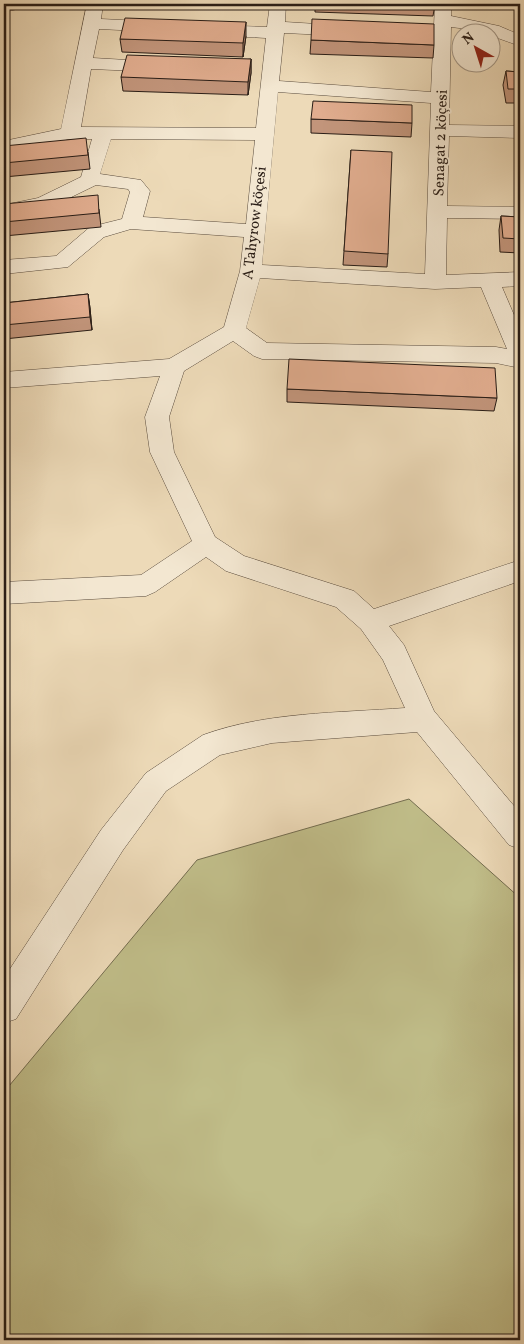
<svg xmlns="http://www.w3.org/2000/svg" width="524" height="1344" viewBox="0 0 524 1344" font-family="Vollkorn,serif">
<rect width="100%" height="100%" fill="#eddab8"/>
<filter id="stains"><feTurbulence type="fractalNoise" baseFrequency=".004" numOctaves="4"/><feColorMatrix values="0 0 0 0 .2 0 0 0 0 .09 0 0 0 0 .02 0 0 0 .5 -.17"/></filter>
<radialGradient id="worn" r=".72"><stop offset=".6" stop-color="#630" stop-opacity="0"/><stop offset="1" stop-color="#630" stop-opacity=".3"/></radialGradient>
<path fill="#c0bd89" stroke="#746d50" d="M409,799l111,99v442h-516v-248l193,-232z"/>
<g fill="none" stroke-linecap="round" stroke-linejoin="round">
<defs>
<path id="minor" d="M4,4h20l-2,4 -18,4z
M87,4h16l-2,15 61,3 6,1 3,4 -3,4 -6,1 -63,-3 -6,29 68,4 6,1 3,4 -3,4 -6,1 -70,-3 -10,58 175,1 10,-90 -56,-3 -6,-1 -3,-4 3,-4 6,-1 57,2 3,-23h16l-1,18 64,4 6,1 3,4 -3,4 -6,1 -65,-3 -5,48 152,11 4,-88h16v12l48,10 21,9v11l-28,-10v-4l-41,-5 -2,98 71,1v12l-71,-2 -2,70 73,1v12l-73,-1 -1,57 74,-3v14l-18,1 18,42v39l-24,-5 -234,-4 -8,-3 -21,-15 -49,30 -15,46 5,35 41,85 29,19 110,35 20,18 146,-49v21l-131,45 15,19 30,66 86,102v36l-11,-4 -92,-113 -145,11 -52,12 -54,36 -43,59 -107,169 -12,4v-45l97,-148 45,-57 57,-38c63,-23 135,-22 202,-27l-22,-48 -22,-31 -25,-22 -110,-36 -20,-14 -51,35 -9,4 -142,8v-22l137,-7 51,-34 -42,-89 -5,-35 15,-41 -156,12v-16l165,-13 55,-32 16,-56 4,-34 -113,-8 -27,8 -36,30 -64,7v-14l52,-4 34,-29 32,-8 8,-27 -2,-3 -32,-4 -45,22 -47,10v-12l34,-7 43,-21 11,-38h-22l-66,14v-12l57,-12zM278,92l153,11 -6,171 -163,-9zM111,139l144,1 -9,84 -103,-7 7,-26 -9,-11 -41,-6zM260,278l175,11 46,-2 26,62 -11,-2 -229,-4 -21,-15z"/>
</defs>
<use href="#minor" stroke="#5a4c3e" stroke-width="1"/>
<use href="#minor" fill="#f3e7d1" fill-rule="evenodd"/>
</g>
<path fill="#c2957b" stroke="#291d16" d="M147,4h117v5l-117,-3z
M315,4h120l-2,12 -118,-4z
M246,36l-3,21 -121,-5 -2,-13z
M311,40l123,5 -1,13 -123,-4z
M251,59v14l-3,22 -125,-4 -2,-14z
M506,71l14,1v31h-14l-3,-18z
M311,119l101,4 -1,14 -100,-4z
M4,146l84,6 2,17 -86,8z
M351,150l37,104 -1,13 -44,-2z
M520,150v35h-1l-2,-21z
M4,204l95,5 2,18 -97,9z
M501,216l19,1v36l-20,-1 -1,-22z
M88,294l2,14 2,22 -88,9v-36z
M287,389l210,9 -3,13 -207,-9z"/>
<path fill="#9e7964" stroke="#291d16" d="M246,22v14l-3,21v-14z
M251,59v14l-3,22v-13z
M88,294l2,14 2,22 -2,-13z"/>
<path fill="#e1ad8f" stroke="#291d16" d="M125,18l121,4 -3,21 -123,-4z
M312,19l122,5v21l-123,-5z
M127,55l124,4 -3,23 -127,-5z
M506,71l14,1v17h-12z
M313,101l99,4v18l-101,-4z
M86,138l2,17 -84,8v-17z
M351,150l41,2 -4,102 -44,-3z
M98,195l1,18 -95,9v-18z
M501,216l19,1v22l-17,-1z
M88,294l2,23 -86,8v-22z
M289,359l206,9 2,30 -210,-9z"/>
<g text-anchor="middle" stroke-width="4" stroke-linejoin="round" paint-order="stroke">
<g font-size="15" fill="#291d16" stroke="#f3e7d1">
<text transform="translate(440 143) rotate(-88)" y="5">Senagat 2 köçesi</text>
<text transform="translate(254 223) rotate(-83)" y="5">A Tahyrow köçesi</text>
</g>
</g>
<rect width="524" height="1344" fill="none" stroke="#eddab8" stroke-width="20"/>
<rect x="5" y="5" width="514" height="1334" fill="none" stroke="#291d16" stroke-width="2.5"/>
<rect x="10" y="10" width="504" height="1324" fill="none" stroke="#291d16"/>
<g transform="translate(476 48) rotate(321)"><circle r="24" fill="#f3e7d1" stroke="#a29686"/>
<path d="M0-4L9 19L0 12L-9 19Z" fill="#8f2418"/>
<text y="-8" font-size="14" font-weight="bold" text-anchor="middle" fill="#291d16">N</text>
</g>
<rect width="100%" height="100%" filter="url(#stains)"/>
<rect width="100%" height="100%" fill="url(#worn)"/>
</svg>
